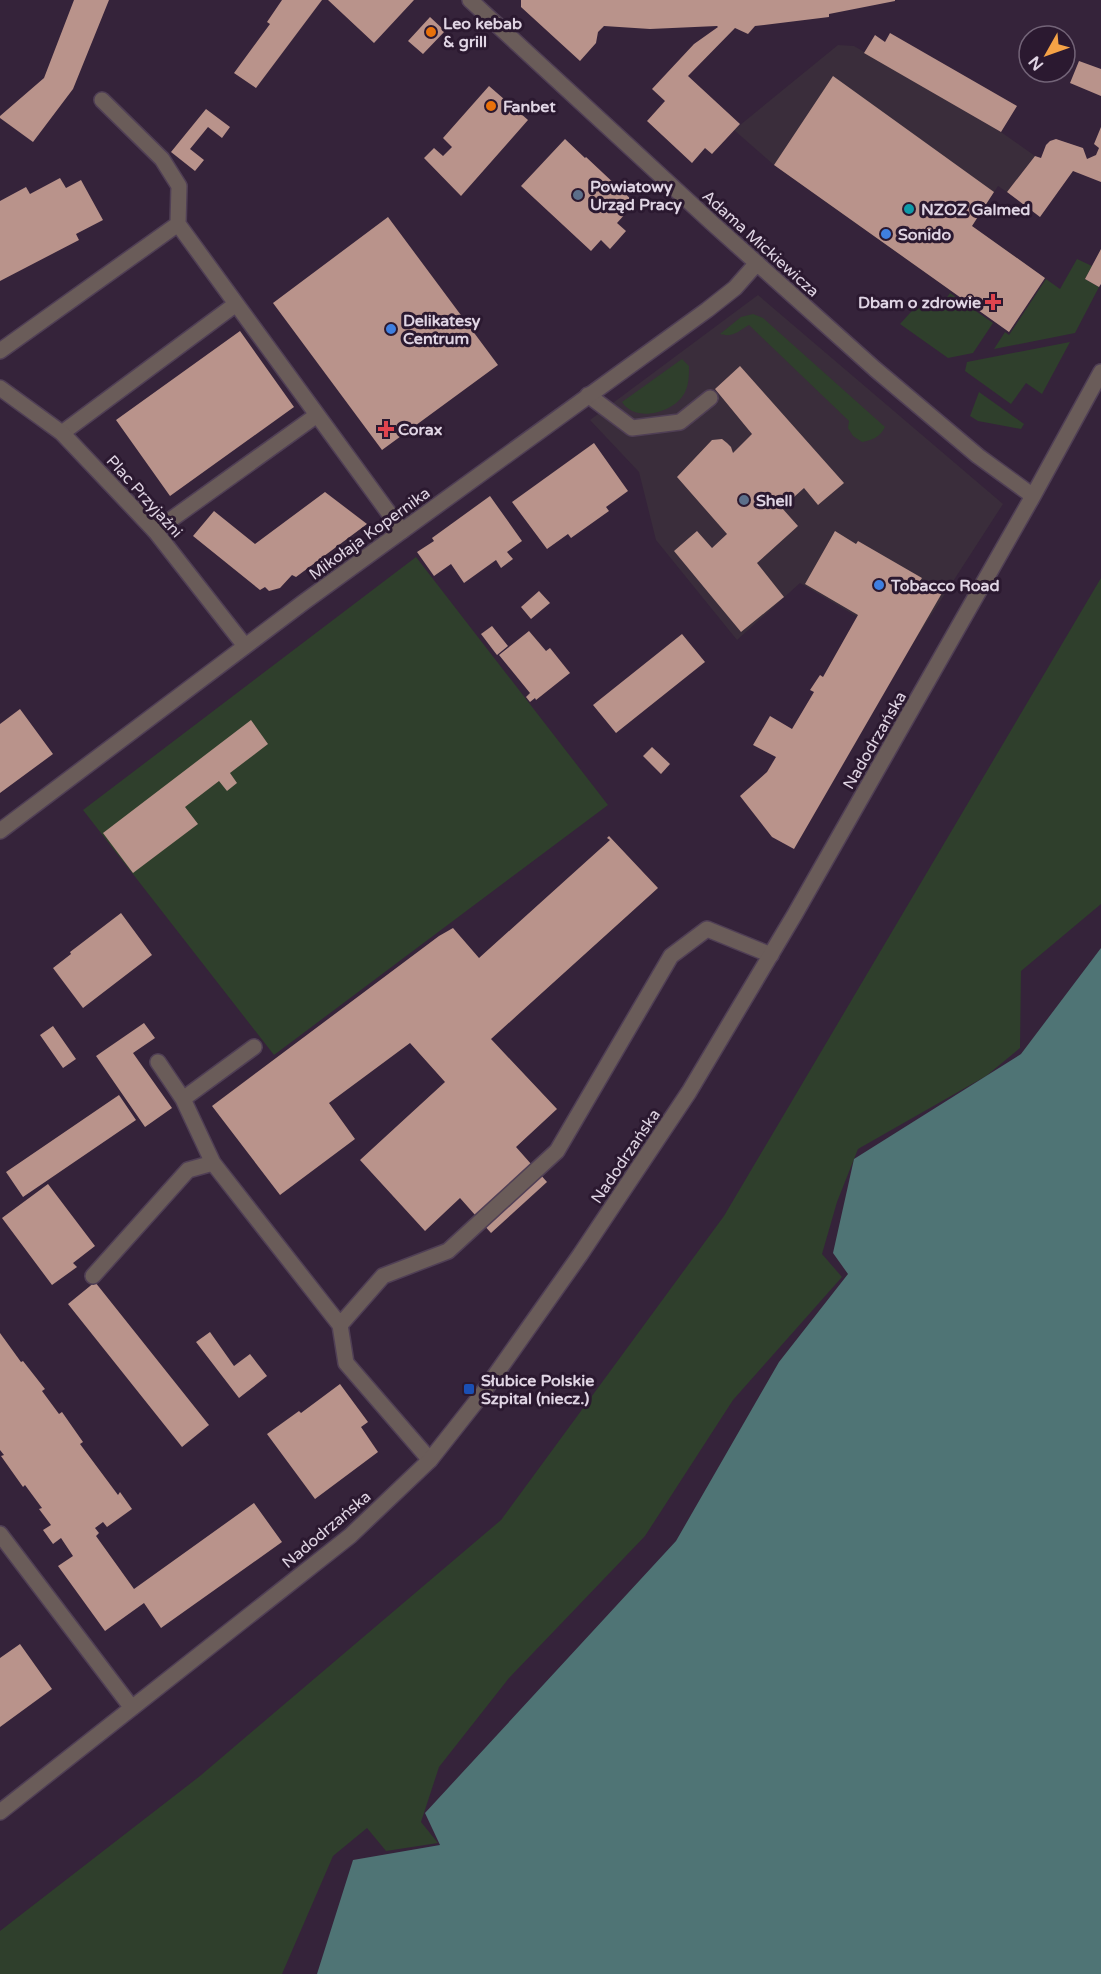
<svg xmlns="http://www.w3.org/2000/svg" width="1101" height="1974" viewBox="0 0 1101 1974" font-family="'Varela Round',sans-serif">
<rect width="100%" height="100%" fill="#35233a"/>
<path fill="#3a2d3b" d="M838,45l16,1 147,86 34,24 -28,36 -9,-6 -26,40 73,52 -36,54 -235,-167 -40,-35z
M758,295l245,209 -93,144 -110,-65 -63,57 -81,-100 -17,-68 -49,-52z"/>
<path fill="#2f3f2c" d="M1077,259l15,7 -7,13 14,8 -24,46 -81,16 11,-17 4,3 37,-56 14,10z
M950,293l43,30 -20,30 -25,5 -48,-34 20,-22 9,6 12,-2z
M753,314l10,4 122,109c-5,10 -12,13 -23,15l-9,-6 -5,-8 1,-7 -100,-96c-10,6 -17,13 -29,9l21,-17z
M1070,342l-28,52 -16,-11 -15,21 -46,-33 2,-9z
M682,359l7,7c0,9 0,20 -5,28 -11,19 -49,29 -62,8z
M979,392l45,32 -3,5 -43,-8 -8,-5z
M416,557l192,248 -334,250 -191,-245z
M1101,578v326l-80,67 -1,77 -34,28 -128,73 -21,53 -15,52 20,23 -109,123 -88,136 -136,142 -70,89 -18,55 17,21 -52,8 -19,-23 -34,28 -51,118h-282v-43l200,-155 301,-256 223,-304z"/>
<path fill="#4f7475" d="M1101,948v1026h-784l36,-114 87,-15 -15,-32 251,-272 103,-179 69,-88 -15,-21 21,-94 167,-105z"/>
<path fill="#b9938b" d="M74,0h35l-36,89 -40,53 -33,-24v-2l44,-38z
M282,0h40l-66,88 -22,-15 36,-49 -3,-2z
M328,0h86l-40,43z
M521,0h374v1l-66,13v3l-74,9 -7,8 -13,-6 -47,48 52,48 -28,30 -7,-6 -13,15 -45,-42 18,-20 -13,-12 42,-45 24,-17 -1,-1 -67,3 -46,-3 -6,6 -2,11 -16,18 -59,-54z
M430,17l15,14 -22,23 -15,-13z
M890,33l127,73 -16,26 -137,-79 11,-18 10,7z
M1079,61l22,8v27l-31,-13z
M833,76l161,116 -22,34 73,52 -36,54 -235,-167z
M489,86l39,34 -67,76 -37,-38 10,-10 9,8 9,-9 -9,-9z
M206,109l24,18 -8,11 -14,-11 -18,22 14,11 -9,11 -24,-19z
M1101,127v55l-28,-11 -33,46 -33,-25 28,-36 6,2 5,-13 4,-4 6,-2 27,9 4,11 9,-4 3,-7 -5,-4z
M565,139l20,19 1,-1 49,46 -18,20 9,8 -16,18 -9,-9 -10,11 -70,-65z
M60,178l6,10 15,-8 22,40 -27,14 3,6 -79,41v-80l26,-14 4,7z
M388,217l110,148 -116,85 -109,-147z
M1101,249v35l-2,3 -14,-8z
M240,331l54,76 -124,89 -54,-76z
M740,366l104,117 -26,22 -14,-17 -22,20 16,18 -41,37 27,34 -43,35 -67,-81 23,-20 15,17 15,-14 -50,-57 35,-37 10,-1 5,4 4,4 2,6 19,-19 -37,-45z
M594,443l34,48 -22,16 3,4 -38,27 -3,-4 -21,15 -35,-47z
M325,492l42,32 -71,53 -4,-2 -12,13 -11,3 -4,-4 -5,3 -67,-54 21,-25 41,33z
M490,496l32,45 -15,11 6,7 -12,9 -5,-8 -32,23 -13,-19 -17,12 -17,-24 17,-11 -2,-3z
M835,531l21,13 2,-3 64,37 -2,3 22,12 -148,256 -22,-12 -32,-41 27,-24 9,-15 -23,-12 17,-29 22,13 22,-37 -4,-2 10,-15 3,2 35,-62 -53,-31z
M539,591l11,12 -19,16 -10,-12z
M492,626l16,20 -11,9 -16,-21z
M529,631l17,20 4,-3 20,25 -34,27 -1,-2 -5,4 -4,-5 4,-4 -31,-38z
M682,634l23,28 -89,71 -23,-28z
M20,709l33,45 -53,39v-69z
M251,720l17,24 -38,29 7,10 -10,8 -8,-10 -34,26 13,17 -65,49 -30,-40z
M652,747l18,17 -9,10 -18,-18z
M609,836l49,52 -167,151 66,70 -41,38 31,35 -56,51 -31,-35 -35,33 -65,-71 85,-78 -35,-39 -81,60 26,36 -75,56 -68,-89 227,-170 14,-8 26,30 131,-118 -3,-2z
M121,913l31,42 -69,53 -30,-40 18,-14 -1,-2z
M144,1023l11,15 -22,15 39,55 -27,19 -49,-71z
M53,1026l23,33 -13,9 -23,-33z
M119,1095l17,25 -113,77 -17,-25z
M48,1184l47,62 -22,17 4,4 -25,18 -50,-67z
M95,1282l114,143 -27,22 -114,-143z
M210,1332l24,34 16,-12 17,22 -28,22 -43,-56z
M0,1333l21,29 2,-1 22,28 -3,2 17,23 3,-2 21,30 -3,2 38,51 2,-3 12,17 -25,18 -4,-5 -8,6 4,5 -3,3 38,53 120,-86 28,39 -121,86 -17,-25 -39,28 -47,-65 15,-10 -12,-18 -8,6 -10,-14 8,-5 -12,-16 3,-1 -17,-23 -2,2 -22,-31 3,-1 -4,-5z
M340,1384l28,38 -7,5 17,25 -63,47 -48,-65 32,-23 2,2z
M20,1644l32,45 -52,38v-69z"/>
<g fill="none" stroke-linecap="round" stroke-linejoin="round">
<defs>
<path id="service" d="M178,224l224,307
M0,351l178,-127 1,-38 -17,-27 -60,-59
M588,395l44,33 48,-6 30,-24
M62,433l174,-129
M155,531l162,-116
M158,1062l25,37 30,64 127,162 6,38 84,97
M183,1099l71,-52
M93,1276l95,-106 25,-7
M340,1325l43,-49 65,-25 109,-100 114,-195 36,-27 64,26"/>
<path id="minor" d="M470,0l241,222 164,147 103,87 55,40
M0,388l62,45 93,98 90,115
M0,831l304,-229 403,-292 28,-22 22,-25
M0,1534l132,174
M0,1812l350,-276 80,-76 49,-62 101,-143 109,-163 106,-178 238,-418 68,-124"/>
</defs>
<use href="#service" stroke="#503f55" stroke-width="18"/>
<use href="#minor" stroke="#503f55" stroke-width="18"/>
<use href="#service" stroke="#6a5c59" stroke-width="15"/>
<use href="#minor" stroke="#6a5c59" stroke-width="15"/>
</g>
<g fill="#e8710a" stroke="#2b1930" stroke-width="2">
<circle cx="431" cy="32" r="6"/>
<circle cx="491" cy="106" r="6"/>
</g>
<g fill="#5c6f8a" stroke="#2b1930" stroke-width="2">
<circle cx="578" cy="195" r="6"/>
<circle cx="744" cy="500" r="6"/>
</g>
<circle fill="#0f9aa8" stroke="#2b1930" stroke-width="2" cx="909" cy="209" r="6"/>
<g fill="#3f7fe0" stroke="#2b1930" stroke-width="2">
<circle cx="886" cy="234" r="6"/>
<circle cx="391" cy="329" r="6"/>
<circle cx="879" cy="585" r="6"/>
</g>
<g fill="#e0444e" stroke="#2b1930" stroke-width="2">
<path d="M990 293h6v6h6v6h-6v6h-6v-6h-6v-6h6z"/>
<path d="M383 420h6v6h6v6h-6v6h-6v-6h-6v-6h6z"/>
</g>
<rect fill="#1a4fb4" stroke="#2b1930" stroke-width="2" x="463" y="1383" width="12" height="12" rx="3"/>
<g text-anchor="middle" stroke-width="6" stroke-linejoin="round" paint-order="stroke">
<g font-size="16" font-weight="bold" fill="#e0d5e4" stroke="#2b1930" text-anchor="start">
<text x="443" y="29">Leo kebab<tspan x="443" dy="18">&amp; grill</tspan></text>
<text x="503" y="112">Fanbet</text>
<text x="590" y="192">Powiatowy<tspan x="590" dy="18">Urząd Pracy</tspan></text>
<text x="921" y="215">NZOZ Galmed</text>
<text x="898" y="240">Sonido</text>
<text x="981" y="308" text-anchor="end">Dbam o zdrowie</text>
<text x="403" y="326">Delikatesy<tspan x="403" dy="18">Centrum</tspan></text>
<text x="398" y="435">Corax</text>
<text x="756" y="506">Shell</text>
<text x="891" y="591">Tobacco Road</text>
<text x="481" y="1386">Słubice Polskie<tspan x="481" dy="18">Szpital (niecz.)</tspan></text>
</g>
<g font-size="16" fill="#e0d5e4" stroke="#2b1930">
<text transform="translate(761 243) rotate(42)" y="6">Adama Mickiewicza</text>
<text transform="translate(145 496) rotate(48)" y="6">Plac Przyjaźni</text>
<text transform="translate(369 533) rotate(-36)" y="6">Mikołaja Kopernika</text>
<text transform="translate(874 740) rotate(-60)" y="6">Nadodrzańska</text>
<text transform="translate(625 1156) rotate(-56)" y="6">Nadodrzańska</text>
<text transform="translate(326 1529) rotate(-40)" y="6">Nadodrzańska</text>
</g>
</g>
<g transform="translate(1047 54) rotate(230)"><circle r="28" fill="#2b1930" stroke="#736478" stroke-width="1.5"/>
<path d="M0-4.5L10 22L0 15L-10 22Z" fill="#f5a246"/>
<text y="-9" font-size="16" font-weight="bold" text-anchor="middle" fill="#e0d5e4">N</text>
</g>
</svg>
